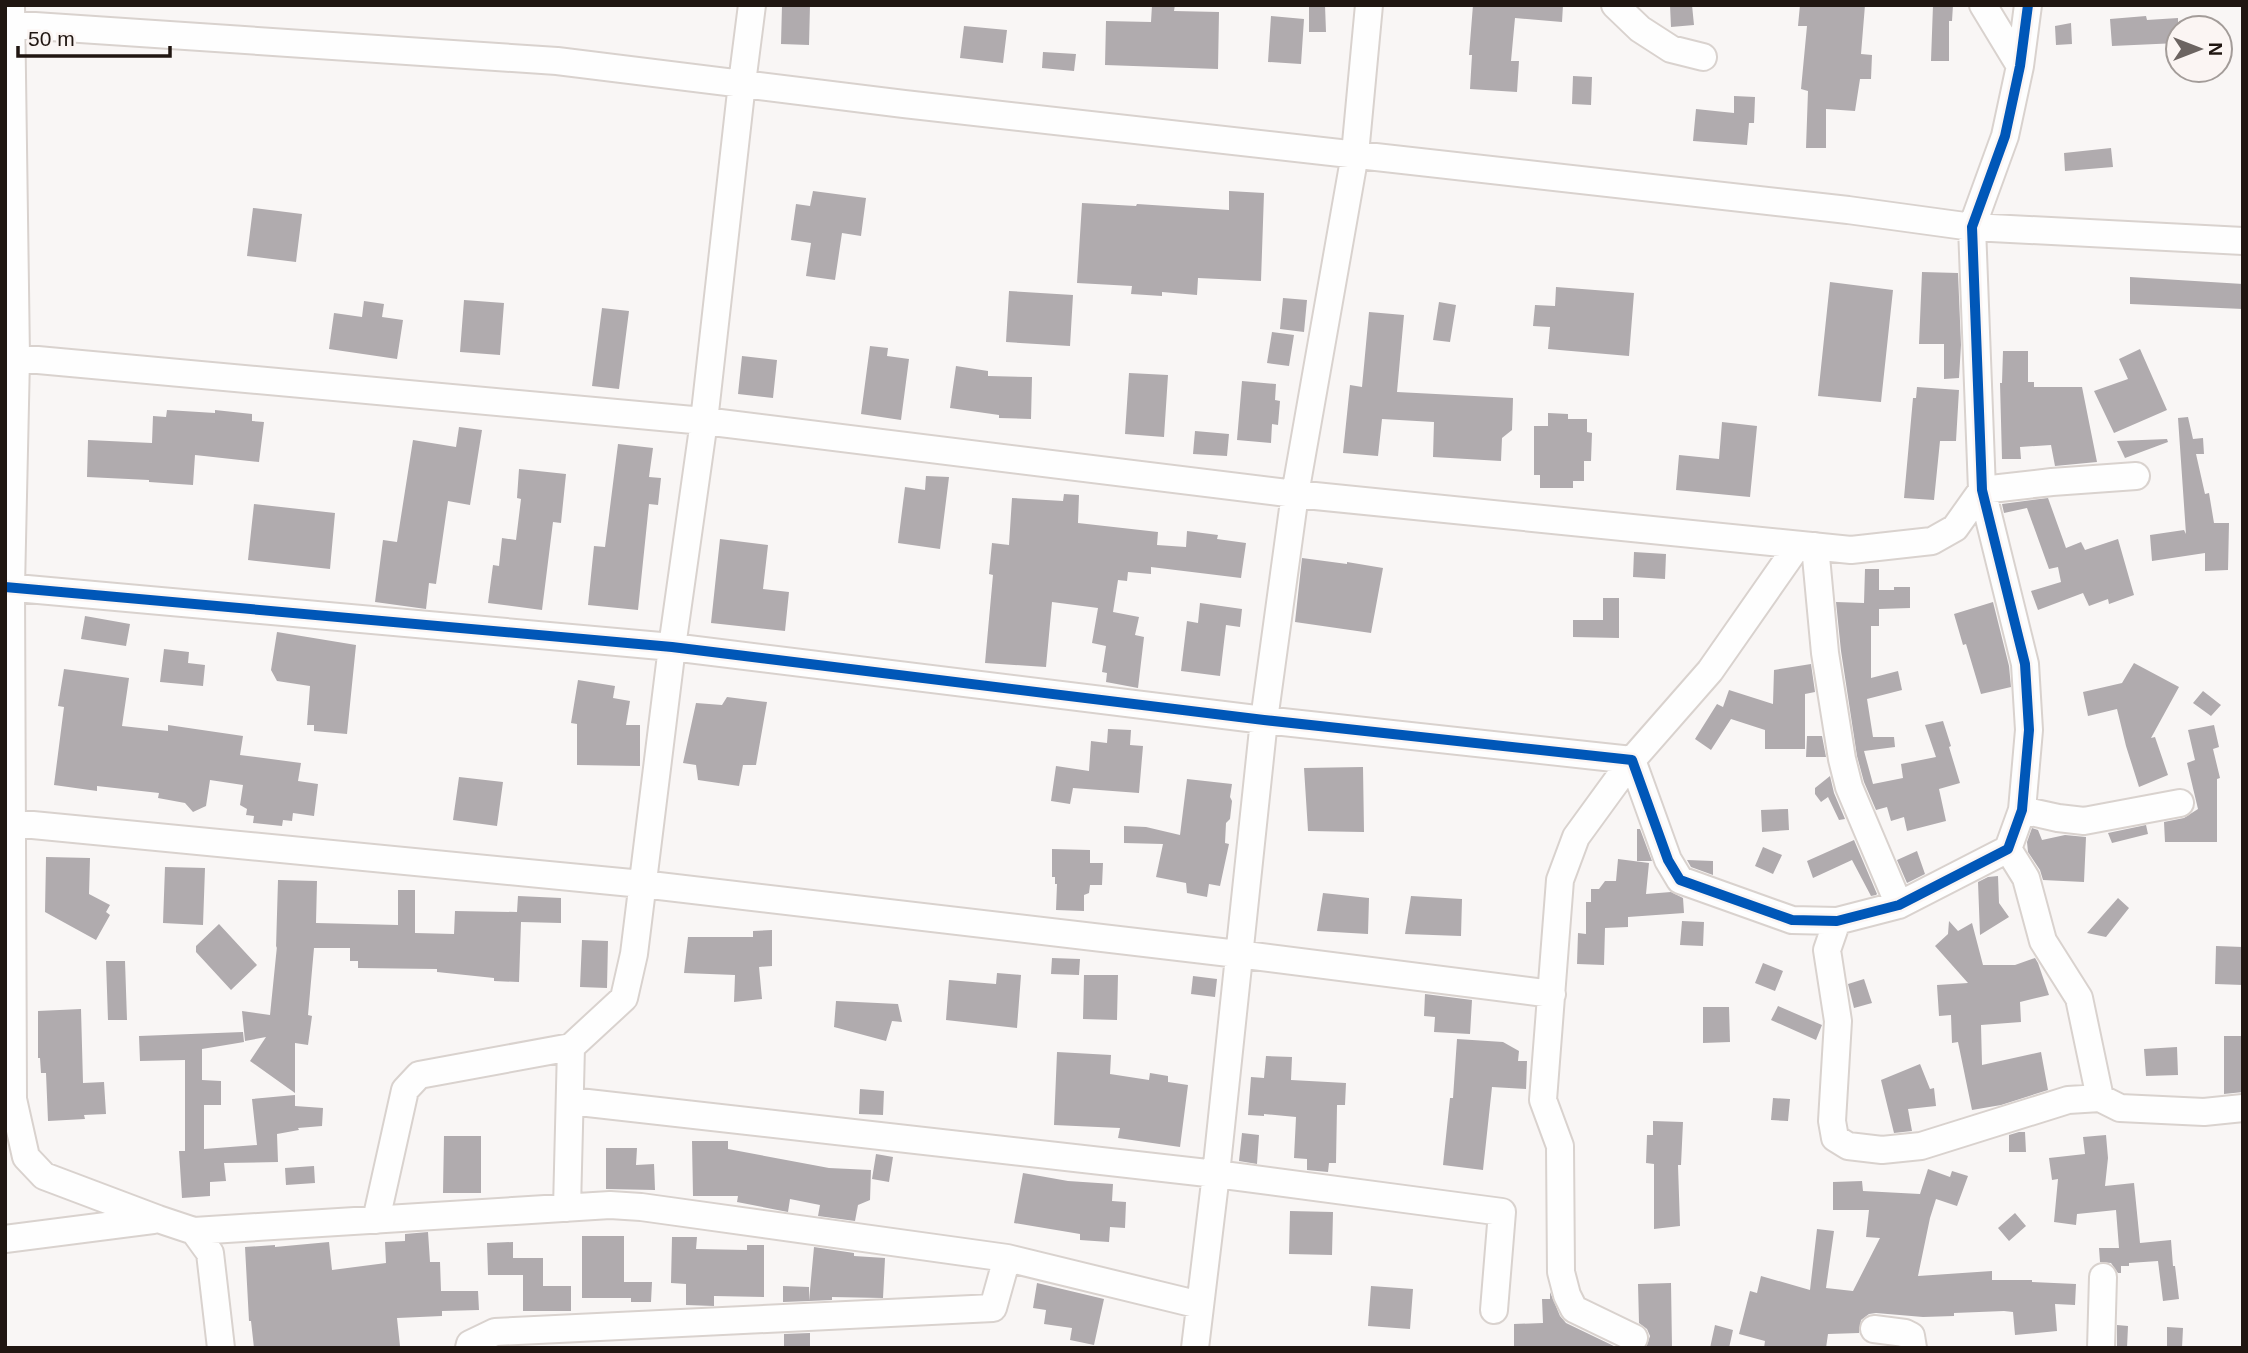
<svg xmlns="http://www.w3.org/2000/svg" width="2248" height="1353" viewBox="0 0 2248 1353" font-family="Arial,sans-serif">
<rect width="100%" height="100%" fill="#f9f6f5"/>
<path fill="#b0abae" d="M782,5h28l-1,40 -28,-1z
M1152,5h23l-1,6 45,1 -1,57 -113,-4 1,-44 45,1z
M1309,5h16l1,27h-17z
M1473,5h90l-1,17 -47,-4 -4,43h8l-2,31 -47,-3 2,-34h-3z
M1670,5h22l2,20 -23,2z
M1800,5h65l-4,49 11,1 -1,24h-11l-5,32 -29,-2v39h-20l2,-57 -7,-2 6,-63h-9z
M1933,5h20l-1,16h-3v40h-18z
M1271,16l33,3 -3,45 -33,-2z
M2146,16l1,4 31,-2v25l-66,3 -2,-27z
M2071,23l1,21 -16,1 -1,-19z
M964,26l43,4 -4,33 -43,-5z
M1043,52l33,2 -2,17 -32,-3z
M1573,76l19,1 -1,28 -19,-1z
M1734,96l21,1 -1,26h-5l-2,22 -54,-4 3,-32 38,4z
M2111,148l2,19 -48,4 -1,-18z
M813,191l53,7 -5,38 -19,-3 -7,47 -29,-4 5,-33 -20,-3 5,-36 14,2z
M1229,191l35,2 -3,88 -63,-3 -1,17 -35,-3v4l-31,-2 1,-8 -55,-3 5,-80 54,3 1,-2 92,6z
M253,208l49,6 -6,48 -49,-6z
M1922,272l36,1 3,72 -2,33 -15,1v-35h-25z
M2130,277l113,7v25l-113,-5z
M1830,282l63,8 -12,112 -63,-6z
M1556,287l78,6 -5,63 -81,-7 2,-22 -17,-1 2,-21 20,1z
M1009,291l64,4 -3,51 -64,-4z
M1283,298l24,2 -3,32 -24,-3z
M464,300l40,3 -4,52 -40,-3z
M364,301l20,3 -2,13 21,3 -6,39 -68,-10 5,-36 28,4z
M1439,302l17,3 -6,37 -17,-2z
M602,308l27,3 -10,78 -27,-3z
M1369,312l35,3 -7,77 116,6 -1,32 -10,8 -1,23 -68,-4 1,-35 -52,-3 -4,37 -35,-3 7,-68 12,2z
M1272,332l22,3 -5,31 -22,-3z
M870,346l18,2 -1,8 22,3 -8,61 -40,-6z
M2140,349l27,61 -53,23 -20,-42 34,-12 -9,-20z
M2003,351h25v31h6v5h48l15,75 -42,4 -4,-21 -31,2 1,12h-19l-2,-76h2z
M742,356l35,4 -4,38 -35,-4z
M956,366l32,5v5l44,1 -1,42 -32,-1v-3l-49,-7z
M1129,373l39,2 -4,62 -39,-3z
M1242,381l34,3 -1,16 5,1 -2,24 -6,-1 -1,19 -34,-3z
M1917,387l42,3 -3,51h-16l-6,59 -30,-2 9,-100h3z
M167,410l48,3v-3l37,4v7l12,1 -5,40 -64,-7 -2,30 -44,-3v-2l-62,-3 1,-37 64,3 1,-27 13,1z
M1548,413l20,1v5h19v13l5,1 -1,28h-7v20h-11v7h-33v-13h-6v-49h14z
M2188,417l5,22 10,-1 1,16h-8l9,40 4,-1 5,30h15l-1,47 -23,1v-18l-53,8 -2,-26 34,-5 2,4 -8,-116z
M1722,422l35,4 -7,71 -74,-7 3,-35 40,4z
M459,427l23,3 -12,75 -22,-4 -12,83 -7,-1 -3,26 -51,-7 8,-62 14,2 16,-102 43,7z
M1195,431l34,3 -2,22 -34,-2z
M2167,439l1,3 -43,16 -8,-17z
M618,444l35,4 -4,29 12,1 -3,27 -9,-1 -11,106 -50,-5 6,-59 11,1z
M519,469l47,5 -5,49 -8,-1 -11,88 -54,-7 5,-38 6,1 3,-28 14,2 5,-41 -4,-1z
M926,476l23,1 -9,72 -42,-6 7,-56 20,3z
M1064,494l15,1 -1,28 80,9 -1,13 29,2 1,-16 31,4 -1,4 29,4 -5,35 -90,-11v7l-23,-2 -1,9 -9,-1 -5,32 26,5 -4,18 9,2 -6,51 -32,-6 1,-9 -5,-1 4,-26 -14,-3 6,-35 -46,-6 -6,65 -61,-4 8,-88 -4,-1 3,-31 17,2 3,-47 51,3z
M2048,498l18,50 15,-6 4,8 33,-11 16,56 -25,9 -1,-5 -19,7 -6,-13 -45,17 -7,-19 30,-9 -3,-15 -9,2 -22,-61 -23,5 -2,-9z
M254,504l81,9 -5,56 -82,-9z
M720,539l48,6 -5,44 26,3 -4,39 -74,-8z
M1634,552l32,2 -1,25 -32,-2z
M1302,558l45,6v-2l36,6 -12,65 -76,-11z
M1865,569h14v21h15v-3h16v21l-31,1v17h-8v52l27,-7 4,19 -35,9 6,38h21l1,10 -31,4 9,33 30,-6 -2,-14 35,-7 -11,-32 18,-4 8,25 -2,1 11,36 -21,6 7,32 -39,10 -3,-14 -13,4 -4,-14 -11,3 -12,-28 -7,-26 -16,-105 -5,-49 28,1z
M1603,598h16v40l-46,-1v-17h30z
M1993,602l16,64 2,21 -30,7 -15,-50 -3,1 -9,-31z
M1200,603l42,6 -2,18 -14,-2 -6,51 -39,-5 6,-50 11,2z
M85,616l45,8 -4,22 -45,-7z
M277,632l79,13 -9,89 -33,-3v-6h-7l3,-39 -33,-5 -6,-11z
M164,649l25,3 -1,11 17,2 -2,21 -43,-4z
M2134,663l45,24 -28,51 4,-1 13,38 -29,12 -13,-41 -9,-37 -29,7 -5,-24 39,-9z
M1811,664l4,28 -10,2v55h-40v-19l-34,-11 -20,31 -16,-11 22,-35 6,3 6,-17 44,14 1,-34z
M64,669l65,9 -7,48 46,5v-6l75,11 -3,19 61,8 -3,18 20,3 -4,32 -21,-3 -1,8 -9,-1 -1,6 -29,-3 1,-7 -8,-1 1,-6 -7,-4 3,-20 -33,-5 -4,26 -13,6 -8,-9 -27,-5 1,-5 -62,-7v5l-43,-6 10,-78 -6,-1z
M578,680l37,6 -2,12 17,3 -4,24h14v41l-63,-1v-41l-6,-1z
M2203,691l18,14 -10,11 -18,-13z
M727,697l40,5 -11,63h-13l-4,21 -41,-6 -2,-15 -13,-2 13,-60 26,2z
M2214,725l5,22 -6,2 7,29 -3,1v63h-52l-1,-20 20,-4 14,-9 -11,-46 8,-3 -7,-30z
M1108,729l23,1 -1,15 13,1 -4,47 -66,-5 -3,16 -19,-3 5,-35 33,5 2,-30 16,2z
M1807,736h15l4,21h-20z
M1363,767l1,65 -56,-1 -4,-63z
M1830,776l4,17 11,26 -6,1 -11,-23 -7,5 -6,-8v-6z
M459,777l44,5 -6,44 -44,-6z
M1187,779l45,5 -2,13 2,4 -2,18 -4,4 -1,20 4,1 -9,42 -11,-2 -2,13 -20,-4 -1,-10 -30,-6 7,-33 -39,-1v-17l22,1 34,8z
M1788,809l1,21 -27,2 -1,-22z
M2146,825l2,9 -36,9 -4,-10z
M2032,828l6,2 4,10 23,-5 21,2 -2,45 -41,-2 -3,-10 -12,-18 -1,-10z
M1637,829h3l12,32h-15z
M1854,840l23,54 -1,1 -5,1 -19,-36 -39,18 -6,-17z
M1763,847l19,8 -9,19 -18,-8z
M1052,849l38,1v13h13l-1,22h-12l-1,8 -5,2v16l-28,-1 1,-26h-2v-7h-3z
M1917,851l8,23 -18,9 -10,-23z
M46,857l44,1 -1,36 21,11 -4,7 4,3 -14,25 -51,-28z
M1618,859l31,4 -3,31 25,-2 12,6 1,15 -56,4v10l-23,1 -1,37 -27,-1 1,-31 8,1v-32h5v-13h8l6,-8h11z
M1687,860l26,1v14l-22,-8z
M165,867l40,1 -2,57 -40,-2z
M1998,876l1,27 10,14 -29,18 -2,-53 10,-5z
M278,880l39,1 -1,42 82,2v-35h17v43l39,1 1,-23 62,1 1,-16 43,2v25l-40,-1 -2,60 -25,-1v-3l-57,-6v-3l-79,-1v-7h-8v-13h-36l-6,67 4,1 -4,29 -13,-2v50l-45,-32 16,-24 -21,4 -3,-30 28,4 7,-69 -1,2z
M1323,893l46,5 -1,36 -51,-3z
M1411,896l51,3 -1,37 -56,-2z
M2118,898l11,10 -23,29 -19,-4z
M1682,921l22,1 -1,24 -23,-1z
M1949,921l9,10 14,-8 11,42h32l20,-7 3,5 11,32 -29,7 1,20 -40,3 1,40 59,-13 7,38 -47,15 -29,5 -14,-68 -6,1 -1,-28 -12,1 -2,-31 31,-2 -33,-37 13,-12z
M219,924l38,41 -26,25 -35,-38v-6z
M772,930v36l-13,1 3,32 -28,3 1,-27 -51,-2 4,-36h65v-6z
M582,940l26,1 -1,47 -27,-1z
M2216,946l27,1v38l-28,-1z
M1052,958l28,1 -1,16 -28,-1z
M106,961h19l2,59h-19z
M1763,963l20,8 -8,20 -20,-8z
M997,973l24,2 -4,53 -71,-8 3,-40 47,4z
M1084,975h34l-1,45 -34,-1z
M1193,976l24,3 -2,18 -24,-3z
M1864,979l8,24 -18,5 -6,-24z
M1425,994l47,6 -2,34 -36,-2 1,-15 -11,-1z
M836,1001l62,3 4,18 -10,-1 -6,20 -52,-14z
M1778,1006l44,19 -6,15 -45,-20z
M1703,1007h26l1,35 -27,1z
M81,1009l2,74 21,-1 2,32 -22,1 1,4 -37,2 -2,-48h-5l-1,-15h-2v-47z
M243,1032l1,10 -42,7v31l19,1v24h-17v44l53,-4 -5,-46 43,-4v11l28,2 -1,18 -24,2 1,2 -22,4 1,28 -54,1 2,18 -16,1v14l-28,2 -3,-47h6v-91l-45,1 -1,-25z
M2224,1036h19v56l-19,2z
M1457,1039l46,3 16,9 -1,10h9l-1,28 -34,-2 -9,83 -40,-5 7,-67h3z
M2177,1047l1,28 -32,1 -2,-27z
M1057,1052l54,3 -1,19 39,6 1,-7 18,3v6l20,3 -8,62 -62,-9 2,-10 -66,-3z
M1266,1056l26,1 -1,23 55,3 -1,22h-8l-1,58h-7l-1,9 -21,-2v-11l-13,-1 2,-41 -32,-3v2l-16,-1 3,-38 13,1z
M1920,1064l10,25 4,-1 2,18 -28,3 4,22 -18,2 -13,-53z
M860,1089l24,2 -1,24 -24,-1z
M1773,1098l17,1 -2,22 -17,-1z
M1653,1121l30,1 -2,43h-3l2,61 -26,3v-65l-8,-1 1,-28h6z
M2019,1132h6l1,20h-17v-17z
M1242,1133l17,2 -2,29 -18,-3z
M2106,1135l2,23 -3,28 29,-3 6,60 31,-3 2,26h2l4,33 -16,2 -5,-40 -29,2v3h-8v7h-3l-7,-10 -11,-1 -1,-14h20l-3,-38 -39,4 -1,11 -22,-3 4,-43 -6,1 -3,-22 36,-4 -2,-17z
M444,1136h37v57h-38z
M692,1141h36v8l101,19 42,2 -1,30 -12,5 -3,16 -37,-5 2,-11 -30,-6 -2,13 -51,-10 1,-6h-45z
M606,1148h31l-1,17 18,-1 1,26 -49,-1z
M876,1154l17,3 -4,25 -17,-3z
M314,1166l1,17 -29,2 -1,-17z
M1928,1169l22,8 2,-6 16,5 -11,30 -21,-7 -6,19 -12,58 74,-5v9h40v2l44,2 -1,21 -20,-1 2,27 -42,4 -2,-23 -9,-1 -50,2v3l-31,1 -47,-4 -7,1 -8,6 -2,13 -31,1 -2,14h-62l1,-7 -26,-7 11,-43 7,2 4,-17 49,14 7,-61 17,2 -8,57 27,3 27,-53 -14,-1 3,-27h-36v-28l29,-1 1,10 57,3z
M1023,1173l45,8 45,3 -1,17 14,1 -1,26 -15,-1 -1,15 -29,-2v-6l-66,-11z
M1290,1211l43,1 -1,43 -43,-1z
M2015,1213l11,13 -17,15 -11,-13z
M428,1232l2,30h10l1,29h37l1,19 -37,1v5l-45,2 3,28 -146,2 -3,-27h-2l-4,-74 30,-2v2l54,-5 3,28 54,-7 -1,-21 20,-1v-7z
M582,1236h42v46h28l-1,20h-20v-4h-49z
M672,1237h25l-1,12 51,1v-5h17v52l-50,-1v10l-28,-1v-21l-15,-1z
M513,1242v16h30v28h28v25h-48v-36h-35l-1,-32z
M814,1247l40,6v3l31,2 -2,40 -51,-1v3l-23,1z
M1037,1283l67,16 -10,46 -24,-5 2,-12 -28,-4 2,-14 -13,-2z
M1671,1283l1,65h-26l4,-12 -3,-7 -8,-6 -1,-39z
M783,1286l26,1v14l-26,1z
M1371,1286l42,3 -3,40 -42,-3z
M1550,1292l10,24 6,7 52,25h-104v-24l29,-1 -1,-24h8z
M1715,1325l18,5 -4,18h-19z
M2117,1325l11,1 -1,22h-10z
M2167,1327l16,1 -1,20h-15z
M810,1333v15h-26v-14z"/>
<g fill="none" stroke-linecap="round" stroke-linejoin="round">
<defs>
<path id="minor" d="M11,5l5,353 -5,229 2,512 13,58 18,19 114,43 36,12 16,22 11,95
M1615,5l25,24 31,20 32,8
M1983,5l37,61
M5,24l552,37 347,43 944,106 124,17 271,14
M5,357l699,64 591,73 556,56 81,-9 23,-13 27,-38 70,-8 84,-6
M1815,546l10,107 17,106 7,28 50,118
M5,587l667,60 592,73 368,40 36,100 12,20 112,40 45,1 62,-16 109,-56 14,-39 7,-80 -4,-66 -43,-174 -10,-263 33,-91 15,-70 8,-61
M2022,810l36,8 26,3 96,-18
M12,823l630,61 596,70 314,40
M2008,849l18,29 17,63 36,57 21,100
M1837,921l-10,29 11,71 -6,100 3,17 13,8 34,4 39,-4 147,-46 32,-2 20,10 84,4 39,-4
M570,1101l646,73 286,38 -8,98
M567,1208l4,-161 53,-49 10,-44 38,-307 32,-226 38,-338 10,-78
M376,1220l29,-130 14,-15 152,-28
M194,1231l416,-26 31,2 366,51 193,47
M5,1239l148,-19
M1874,1329l31,4 6,3 2,12
M1634,1338l-60,-29 -7,-14 -6,-23 -1,-126 -17,-46 17,-220 16,-43 56,-77 78,-89 88,-126
M469,1348l1,-4 25,-12 498,-24 14,-50
M1195,1348l21,-174 48,-454 31,-226 60,-340 14,-149
M2101,1348l2,-71"/>
</defs>
<use href="#minor" stroke="#d9d2ce" stroke-width="30"/>
<use href="#minor" stroke="#fefefe" stroke-width="26"/>
<defs>
<path id="cycleway" d="M5,587l667,60 592,73 368,40 36,100 12,20 112,40 45,1 62,-16 109,-56 14,-39 7,-80 -4,-66 -43,-174 -10,-263 33,-91 15,-70 8,-61"/>
</defs>
<use href="#cycleway" stroke="#fbf5f3" stroke-width="15"/>
<use href="#cycleway" stroke="#0057b8" stroke-width="10"/>
</g>
<rect width="2248" height="1353" fill="none" stroke="#201611" stroke-width="14"/>
<g transform="translate(2199 49) rotate(90)"><circle r="33" fill="#fbf5f3" stroke="#a39c99" stroke-width="2"/>
<path d="M0-5L12 26L0 18L-12 26Z" fill="#6c6461"/>
<text y="-10" font-size="19" font-weight="bold" text-anchor="middle" fill="#201611">N</text>
</g>
<path d="M18 46v10h152v-10" fill="none" stroke="#201611" stroke-width="3.5"/>
<text x="28" y="46" font-size="21" fill="#201611" stroke="#fbf5f3" stroke-width="5" paint-order="stroke">50 m</text>
</svg>
